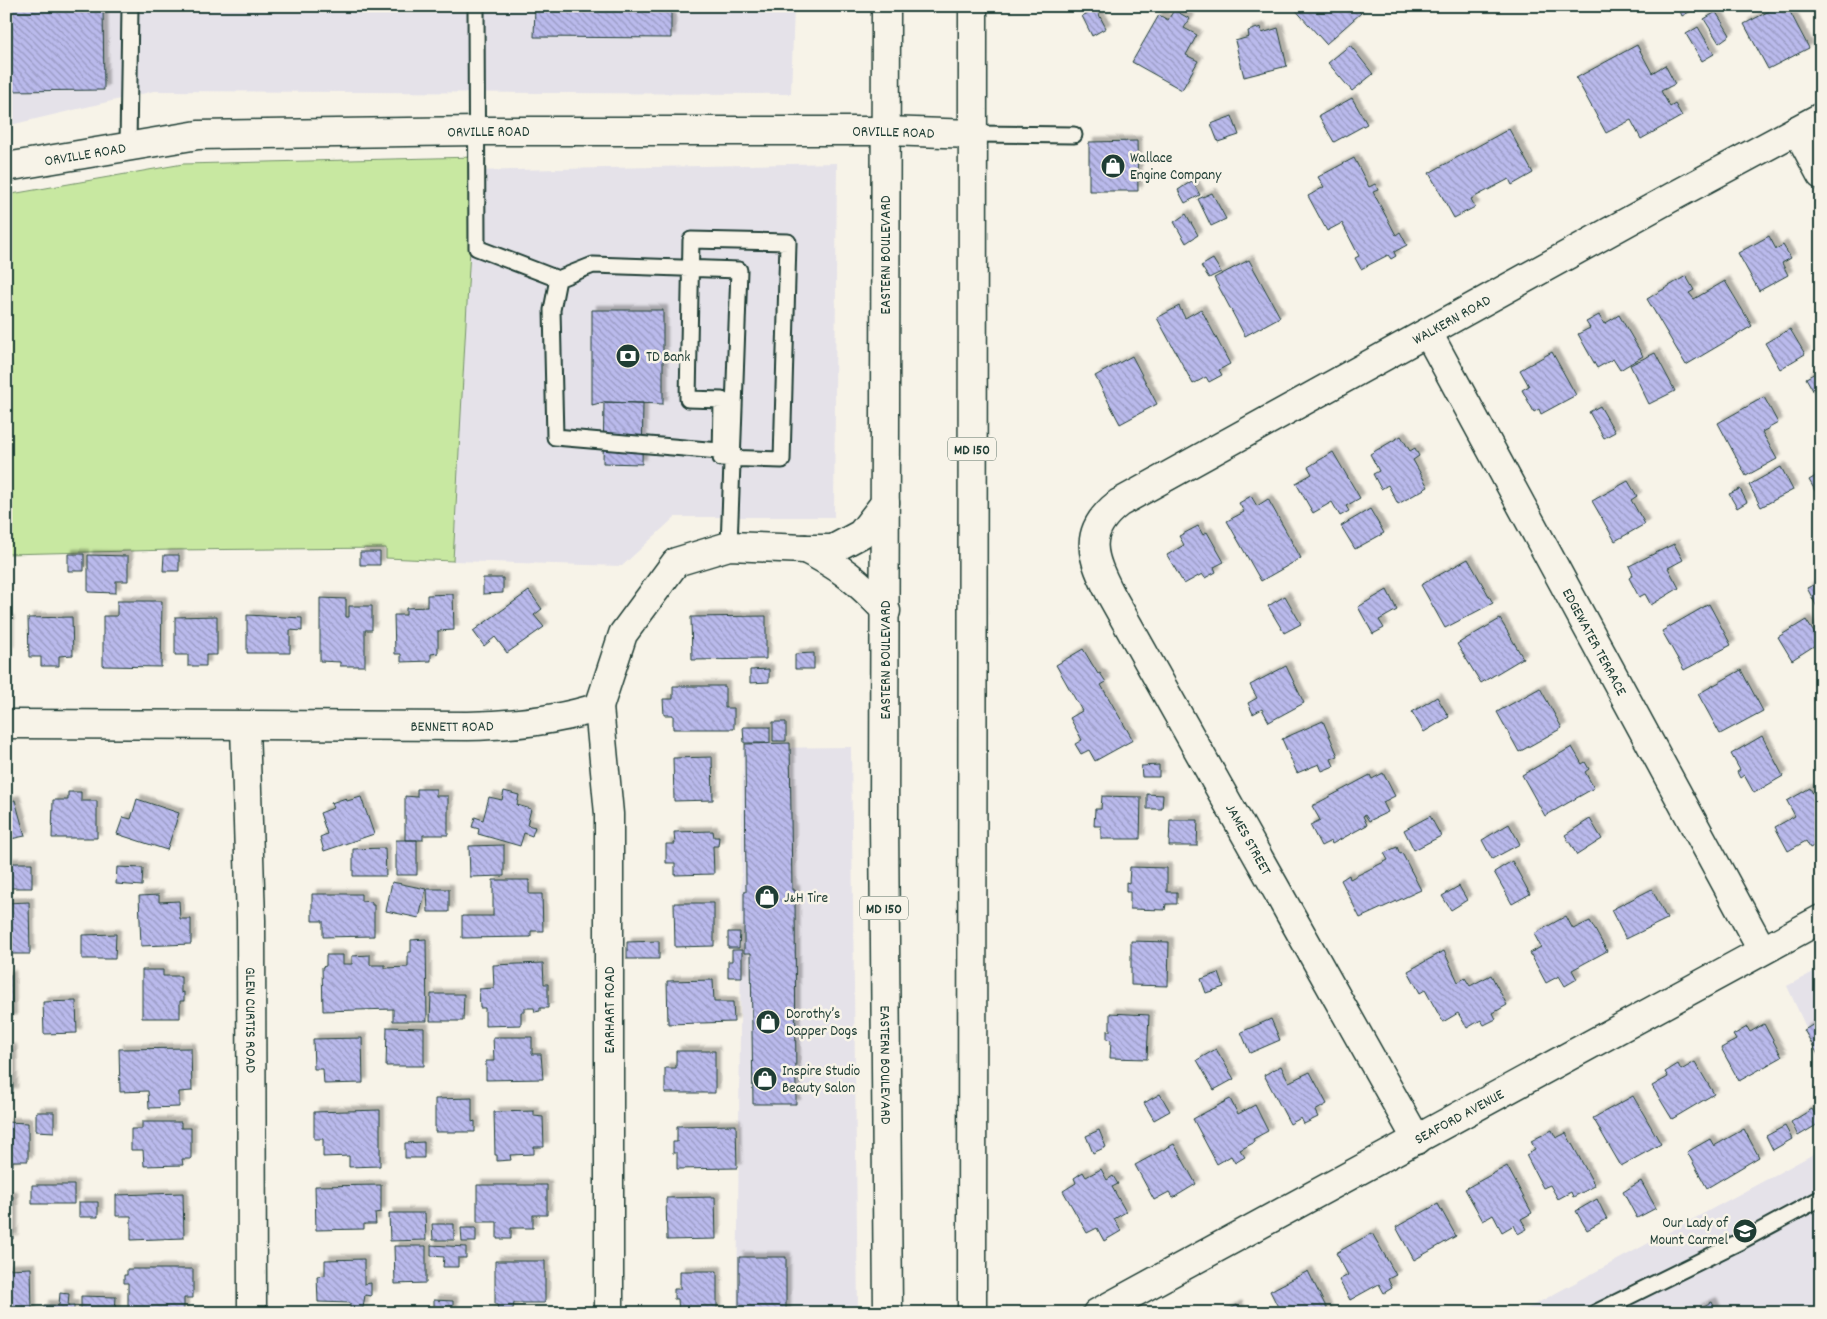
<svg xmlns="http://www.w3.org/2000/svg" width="1827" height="1319" viewBox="0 0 1827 1319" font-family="Dekko,sans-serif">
<defs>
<pattern id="building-back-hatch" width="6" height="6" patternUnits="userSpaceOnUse" patternTransform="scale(1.25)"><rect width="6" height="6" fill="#babaec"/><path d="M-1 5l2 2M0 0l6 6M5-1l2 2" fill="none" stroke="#9798c0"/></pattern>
<filter id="shadow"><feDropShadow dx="4.5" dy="-4.5" stdDeviation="1" flood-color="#0004"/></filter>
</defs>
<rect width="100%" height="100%" fill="#f7f3e8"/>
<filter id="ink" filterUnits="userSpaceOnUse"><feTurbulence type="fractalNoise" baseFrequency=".02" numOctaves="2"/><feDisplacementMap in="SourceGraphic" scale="10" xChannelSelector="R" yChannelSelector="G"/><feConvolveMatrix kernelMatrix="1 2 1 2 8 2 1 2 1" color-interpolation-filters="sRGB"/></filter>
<g filter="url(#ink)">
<path fill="#e5e2e9" d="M6,6h788l-3,88 -637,-3 -148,35z
M837,163l-3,354h-159l-53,49 -169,-5 20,-390z
M851,747l7,566h-121l6,-565z
M1821,968v92l-34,-74z
M1821,1150v163h-302z"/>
<path fill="#c8e8a1" stroke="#74926a" d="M475,157l-22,404 -67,-3v-10l-214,2 -166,4v-359l177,-31z"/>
<path fill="url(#building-back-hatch)" stroke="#1f3d34" filter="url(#shadow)" d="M6,6h97l1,84 -98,1z
M535,6h136v32l-137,-1z
M1292,6h73l-6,5 2,2 -35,31z
M1678,6h22l-18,10z
M1779,6h8l22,42 -41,21 -24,-45z
M1096,9l10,19 -14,8 -10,-20z
M1174,10l16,9 -6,9 13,7 -11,20 12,6 -16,29 -50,-28 27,-47 9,5z
M1716,12l14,23 -11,8 -15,-24z
M1261,27l1,6 16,-5 9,38 -43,11 -9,-36 14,-4 -1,-6z
M1698,27l16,27 -12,7 -16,-27z
M1350,45l23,29 -21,17 -24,-28z
M1637,45l15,28 13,-8 10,19 -14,7 9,16 5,-3 7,12 -41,23 -10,-19 -25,13 -30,-55z
M1352,98l15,26 -33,18 -15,-26z
M1232,116l7,19 -21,7 -7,-18z
M1509,129l24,44 -21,12 -3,-6 -38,20 4,8 -21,11 -25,-45z
M1137,141l1,50h-49v-49z
M1354,158l15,29 6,-3 3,6 -5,2 23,43 4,-3 7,13 -13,7 2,4 -5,3 -3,-4 -27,14 -6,-11 4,-2 -17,-33 -15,8 -19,-35 16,-9 -6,-10z
M1192,181l8,14 -15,8 -7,-13z
M1212,193l14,26 -15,7 -13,-27z
M1186,214l12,21 -12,8 -12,-21z
M1769,236l7,13 7,-4 8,13 -9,5 6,12 -29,16 -21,-38z
M1213,259l8,13 -12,6 -8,-12z
M1249,260l31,57 -35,19 -31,-58z
M1686,276l8,14 -5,3 5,6 31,-18 27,45 -66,39 -39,-66z
M1179,306l6,12 16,-9 29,55 -11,6 3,5 -13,7 -3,-5 -13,7 -36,-66z
M592,310h71v94l-59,-2 -12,3z
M1599,315l5,9 15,-9 24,41 -23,14 -7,-11 -16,9 -19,-34 12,-6 -4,-6z
M1790,329l15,25 -25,15 -15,-26z
M1552,352l24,43 -35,19 -2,-5 -5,3 -12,-22 7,-4 -9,-16z
M1655,353l20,38 -26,13 -19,-39z
M1132,356l25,48 -37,20 -25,-48z
M1821,370v35l-15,-27z
M1764,397l14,26 -16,9 15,27 -31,17 -28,-53z
M604,402l39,1 -1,61 -39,-1z
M1600,406l15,26 -11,6 -15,-26z
M1401,436l9,15 5,-3 4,8 -6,4 15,27 -30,17 -10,-19 -7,4 -8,-15 6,-3 -9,-17z
M1333,452l27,46 -14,8 3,5 -9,5 -8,-14 -19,11 -17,-30 16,-9 -4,-7z
M1781,467l12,23 -32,17 -12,-22z
M1821,473v28l-12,-21z
M1628,481l9,15 -6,4 14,24 -30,17 -23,-40z
M1740,489l7,13 -10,6 -8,-14z
M1251,496l6,10 11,-7 33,59 -40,23 -34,-60 17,-9 -5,-9z
M1370,509l14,24 -29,16 -14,-23z
M1198,526l5,9 4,-3 17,30 -10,5 2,5 -11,6 -3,-4 -18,10 -17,-29 17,-10 -5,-9z
M1674,544l9,16 -15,8 11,20 -28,17 -6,-11 -6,3 -10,-19 4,-3 -4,-9z
M360,552h20v13h-20z
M68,554h16v17h-16z
M88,555l40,1v25h-12v12l-28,-1z
M164,555h15v16h-16z
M1468,559l25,44 -48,25 -24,-43z
M483,578h20v15l-20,1z
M1821,581v24l-4,2 -10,-19z
M1387,590l10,20 -18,10 5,8 -11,6 -15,-27z
M529,591l13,18 -8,6 10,12 -37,26 -12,-16 -11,9 -11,-15z
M453,594l1,36 -16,1v22l-7,1v7l-30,1v-8h-6l-1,-39h12v-7l21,-1v-12z
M1285,596l16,28 -17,9 -16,-27z
M320,598l26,1v18h3v-11h23v24h-7v36h-25v-4l-20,-1z
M117,601h45l-1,66 -58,-1v-50h14z
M1709,604l22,41 -47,25 -22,-39z
M247,615l55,3v13l-12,-1v23h-43z
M217,616v39h-11v11h-18v-11h-13v-38z
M766,616v43l-74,1 -1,-43z
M72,617l1,38 -14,1v10h-18v-9h-12l-1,-39z
M1500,619l23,39 -42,25 -24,-39z
M6,620h3v31h-3z
M1806,620l14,22 -28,18 -14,-23z
M1083,649l15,25 2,-1 6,9 -5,3 32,55 -38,21 -6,-11 -8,4 -6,-10 7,-4 -12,-22 12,-7 -26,-46z
M814,653v16h-19v-15z
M1286,666l18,37 -35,19 -7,-13 -9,5 -5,-11 9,-5 -7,-13z
M769,669v13l-19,1v-13z
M1741,670l22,41 -43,23 -22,-40z
M673,686h52v22h9v21h-61v-14h-9l-1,-16h10z
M1540,688l22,40 -43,24 -22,-40z
M1437,697l12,20 -25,15 -12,-20z
M1323,721l15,35 -7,3 3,7 -12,5 -3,-7 -22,9 -15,-34z
M773,722h13v19h-13z
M743,727h27v16h-26z
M1762,736l21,40 -29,17 -10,-18 -4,3 -3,-6 3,-2 -9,-16z
M790,743l2,147h3l1,214h-43l-2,-151h-7v-61h2l-1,-148z
M1572,747l10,17 3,-2 4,7 -4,3 9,16 -49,28 -23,-41z
M712,757l1,43 -39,1 -1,-43z
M1159,765v12h-17l-1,-11z
M1383,773l12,23 -12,6 5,10 -19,9 -4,-6 -2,1 4,9 -35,19 -1,-3 -10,5 -11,-21 10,-5 -8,-14 58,-31 2,4z
M1810,788l8,15 3,-2v41l-11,6 -4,-7 -18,10 -13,-24 20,-11 -8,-15z
M417,789h19v7h12v39h-25v5h-18v-44l12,1z
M504,791l15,4 -2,10 14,4 -4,16 8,2 -3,9 -8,-3 -4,13 -42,-12 1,-5 -7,-2 3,-10 8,3 6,-23 13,3z
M68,792h13v9h16v37h-45l1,-38h15z
M1147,794l16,1 -1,14h-15z
M1102,796l39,1 -1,42h-39v-13h-7l1,-17h6z
M361,797l13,37 -50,17 -4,-14 7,-3 -7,-21 13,-5 -2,-5 15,-5 1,3z
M137,799l42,14 -12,37 -50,-16 6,-17 8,2z
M15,800l10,36 -19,4v-38z
M1430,816l11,20 -27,14 -10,-20z
M1590,819l12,20 -25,16 -12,-20z
M1170,820h28l-1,26h-28z
M1509,824l11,20 -28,15 -10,-19z
M713,831l1,6h5l-1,9h-5l1,28 -39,1v-12h-9v-19h9l-1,-12z
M396,840h21v35h-21z
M504,845v31l-34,1 -1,-31z
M1397,847l3,7 2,-1 19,37 -61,28 -19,-38 8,-5 1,4 38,-19 -4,-7z
M385,848l1,28h-33v-27z
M1512,861l18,33 -18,10 -18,-32z
M6,863h26v25h-26z
M117,867l26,1 -1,18 -26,-2z
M1130,867l37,1v24h10v12h-11l-1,6 -35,-1v-17h-4v-10l3,1z
M493,880h36v14h13l1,37h-12v6l-69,1v-22h31z
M392,882l34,7 -7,29 -33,-7z
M1459,886l8,14 -16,10 -9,-14z
M427,889h22v23h-21z
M1652,889l15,30 -41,20 -15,-29z
M312,894h49v7l11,1v3h2v31l-51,1v-16h-11z
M159,895v7l20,-1 1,18h11v25l-50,2 -2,-50z
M29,902l1,52h-24v-51z
M674,903h40v43l-39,1z
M1566,916l7,13 17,-8 17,30 -35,19 5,9 -12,7 -6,-10 -13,7 -16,-30 11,-6 -7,-13z
M728,932h12l-1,16h-11z
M116,934l-1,25h-33v-24z
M426,939l1,82h-34v-12l-70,2 -1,-44 4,-1v-11h17v9h9v-8l18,-1v10h15v3l23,-1v-15h3v-12z
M659,941v18h-32v-17z
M1131,941l38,1 -1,44 -37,-1z
M732,950h10v27h-14v-16h4z
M1444,951l14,31 7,-4 5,8 21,-11 16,30 -14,8 3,6 -12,6 -3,-5 -14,8 -9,-15 -15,9 -18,-32 -5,3 -12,-22z
M543,963l1,21h4v24h-8v3l-5,1 -1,-4h-9v4h-4v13l-36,1v-18h-5l-1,-19 15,-1 -1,-23z
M142,970h21v6h18v17l3,-1v9h-4v17h-38z
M1219,973l5,14 -18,6 -5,-14z
M11,975l1,44 -6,1v-44z
M713,980l1,22h19l1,20 -66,2 -1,-43z
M431,994h33l-1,27h-33z
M76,1001l1,32 -33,1 -1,-32z
M1110,1013l39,2 -2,44 -37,-1 1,-18 -4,-1v-8h3z
M1271,1019l9,21 -30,13 -9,-21z
M1821,1020v40l-17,-30z
M1764,1024l18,33 -43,24 -18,-33 15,-8 -3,-5 14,-8 3,5z
M387,1027l37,1v38h-38z
M493,1037h39v17h9l2,25 -57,1v-19h8z
M362,1038l1,45 -39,1 -1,-15h-9l-1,-30z
M191,1048l1,43 -13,1v15l-30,1 -1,-17 -28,1 -1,-43z
M6,1049h6l1,43h-7z
M1216,1049l18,30 -20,11 -17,-30z
M676,1051h39v42h-50v-25h11z
M1695,1062l19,32 -42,25 -20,-33 16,-9 -3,-5 13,-8 3,6z
M1281,1066l8,16 21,-10 17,32 -12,7 3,6 -14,7 -3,-6 -11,6 -26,-49z
M1160,1094l10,17 -16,9 -10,-17z
M1633,1096l28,48 -40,22 -28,-48z
M472,1098v24l3,-1v11h-40v-33z
M1230,1099l8,15 17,-9 13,26 -15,8 2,3 -15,8 5,7 -10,6 -4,-7 -14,8 -24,-45z
M1812,1109l8,14 -22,13 -7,-14z
M380,1110v56l-31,1v-11l-26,1v-18h-9v-27z
M534,1111v5l9,1 1,30h-10v7l-24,1 1,5 -14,1v-6h-2l-1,-43z
M36,1112h18v20l-18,-1z
M6,1122l22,1v38h-15v5h-7z
M142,1122h39v6h10v31h-9l1,6 -39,1 -1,-16h-12v-21h11z
M736,1125l1,43 -60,1v-16h-4v-11h4v-16z
M1785,1126l7,13 -19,11 -7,-14z
M1744,1129l15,28 -52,31 -20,-36 23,-13 4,7z
M1099,1130l7,17 -13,6 -7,-17z
M1552,1130l4,8 10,-5 29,53 -22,11 -2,-5 -13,7 -8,-14 -7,3 -17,-33 9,-5 -4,-9z
M424,1142v16h-19v-15z
M1174,1144l22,40 -23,14 -4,-6 -15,8 -19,-35z
M1507,1166l25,47 -11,6 6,10 -9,5 -4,-9 -12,7 -9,-17 -10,6 -18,-32z
M1101,1169l6,11 6,-4 5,8 -6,3 14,25 -12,7 7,12 -17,10 -7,-13 -10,5 -24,-42 13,-8 -2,-5 9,-6 3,5z
M1641,1181l15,27 -19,10 -14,-26z
M32,1185h42v19h-42z
M381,1185v27l-6,1 1,11h-12v5l-48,1 -1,-44z
M477,1185h70v30h-14v13h-22v11h-14v-17h-20z
M183,1193l1,45 -53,2v-24h-15v-21z
M6,1196h7v43h-7z
M715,1197l1,42 -49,1 -1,-42z
M1597,1199l10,20 -20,11 -11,-19z
M79,1202h19v15h-19z
M1438,1204l18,32 -42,24 -18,-33z
M389,1213h36l1,27 -36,1z
M432,1224h22v16h-21z
M461,1228h15v14h-14z
M1372,1233l24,42 -8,4 4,9 -8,5 -5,-9 -29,16 -11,-20 9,-5 -12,-22z
M431,1245l35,2v11h-8v9h-15l1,-10 -13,-1z
M394,1246h32v37l-31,1z
M739,1257h47v56h-47z
M364,1259v25l7,-1v13l-6,-1 -2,13h-13v-5l-32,-1 -1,-26 8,-1v-15z
M495,1261h50v42h-31l-1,6 -15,1 -1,-6h-2z
M31,1268l1,44 -26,1v-44z
M127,1269h66v29h-9v13l-56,1v-29h-4v-8h3z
M680,1271h37v42h-38l-1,-14h-4v-10h6z
M1308,1271l21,42h-48l-11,-22z
M60,1293l9,1 -1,11h6v8h-30v-8h15z
M81,1296l35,1 -1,16h-34z
M434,1300l19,1v12h-19z
M1712,1302l5,11h-19l-1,-4z
M1237,1305l4,8h-17z"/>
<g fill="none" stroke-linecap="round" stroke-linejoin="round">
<defs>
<path id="lane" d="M476,6l1,242 81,31 35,-14 146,5 -10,276
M973,134l101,1
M128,147l2,-141
M691,240l97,2 -6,218 -61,-2 1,-58 -34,-1z
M558,279l-6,31 3,127 176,15
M1595,1313l148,-73 78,-42"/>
<g id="street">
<path d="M1797,130l24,45"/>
<path id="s1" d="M6,167l192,-32 280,-4h408l87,3"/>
<path id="s2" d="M1428,333l334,617"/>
<path d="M599,707l10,107v499"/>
<path id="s3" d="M6,724l462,2c45,-1 88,-5 131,-19l24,-73 53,-72 53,-16 76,3"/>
<path id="s4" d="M245,726l6,194 1,393"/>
<path id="s5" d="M1417,1140l-306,-545c-19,-37 -30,-63 8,-92l555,-307 147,-79"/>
<path id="s6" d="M1097,1313l724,-394"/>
</g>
<g id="primary">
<path id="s7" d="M886,6l-2,814 4,493"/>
<path d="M805,549c36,18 53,32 81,62"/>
<path d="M805,549h28l28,-15 24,-31"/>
<path d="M972,1313l1,-1307"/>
</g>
</defs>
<use href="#lane" stroke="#1f3d34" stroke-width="19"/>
<use href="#street" stroke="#1f3d34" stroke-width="31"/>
<use href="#primary" stroke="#1f3d34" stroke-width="31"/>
<use href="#lane" stroke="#f7f3e8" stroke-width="15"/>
<use href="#street" stroke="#f7f3e8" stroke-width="28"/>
<use href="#primary" stroke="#f7f3e8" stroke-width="28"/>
</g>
</g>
<defs>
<symbol id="shop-disc" viewBox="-11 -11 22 22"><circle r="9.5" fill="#1f3d34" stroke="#f7f3e8"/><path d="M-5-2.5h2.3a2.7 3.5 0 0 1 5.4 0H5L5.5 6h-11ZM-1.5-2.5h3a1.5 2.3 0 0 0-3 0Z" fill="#fff"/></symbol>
<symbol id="bank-disc" viewBox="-11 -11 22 22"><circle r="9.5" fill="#1f3d34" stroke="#f7f3e8"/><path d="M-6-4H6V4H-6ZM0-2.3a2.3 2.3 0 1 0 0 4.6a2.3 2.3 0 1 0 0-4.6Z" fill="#fff"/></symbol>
<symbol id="school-disc" viewBox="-11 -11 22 22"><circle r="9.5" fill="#1f3d34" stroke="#f7f3e8"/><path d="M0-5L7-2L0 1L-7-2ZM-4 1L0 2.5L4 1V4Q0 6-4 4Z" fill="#fff"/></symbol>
</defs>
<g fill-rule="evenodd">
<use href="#shop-disc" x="1099" y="152" width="28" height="28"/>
<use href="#bank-disc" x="614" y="342" width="28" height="28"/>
<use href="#shop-disc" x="753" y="883" width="28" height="28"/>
<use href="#shop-disc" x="754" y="1008" width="28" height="28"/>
<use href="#shop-disc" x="751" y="1065" width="28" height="28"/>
<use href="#school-disc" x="1731" y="1217" width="28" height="28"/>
</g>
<g text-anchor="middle" stroke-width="5" stroke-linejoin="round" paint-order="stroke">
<g fill="#f7f3e8" stroke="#60746a" stroke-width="1">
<rect x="948" y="437.5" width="48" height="23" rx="4"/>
<rect x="860" y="896.5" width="48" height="23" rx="4"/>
</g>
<g font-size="14" font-weight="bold" fill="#1f3d34">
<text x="972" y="454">MD 150</text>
<text x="884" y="913">MD 150</text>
</g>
<g font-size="15" fill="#1f3d34" stroke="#f7f3e8">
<text dy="5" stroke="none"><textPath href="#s1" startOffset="485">ORVILLE ROAD</textPath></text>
<text dy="5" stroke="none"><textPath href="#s1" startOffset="890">ORVILLE ROAD</textPath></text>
<text dy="5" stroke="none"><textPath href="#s1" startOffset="80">ORVILLE ROAD</textPath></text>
<text transform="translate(885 255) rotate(-90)" y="5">EASTERN BOULEVARD</text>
<text dy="5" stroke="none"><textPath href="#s5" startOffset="1109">WALKERN ROAD</textPath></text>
<text dy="5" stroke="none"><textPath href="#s2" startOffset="351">EDGEWATER TERRACE</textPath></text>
<text transform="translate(885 660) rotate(-90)" y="5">EASTERN BOULEVARD</text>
<text dy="5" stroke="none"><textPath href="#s3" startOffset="446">BENNETT ROAD</textPath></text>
<text transform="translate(1249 839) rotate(61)" y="5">JAMES STREET</text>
<text transform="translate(609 1010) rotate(-90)" y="5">EARHART ROAD</text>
<text dy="5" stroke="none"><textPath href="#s4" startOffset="294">GLEN CURTIS ROAD</textPath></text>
<text dy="5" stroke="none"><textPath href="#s7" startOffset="1059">EASTERN BOULEVARD</textPath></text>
<text dy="5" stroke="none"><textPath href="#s6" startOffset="412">SEAFORD AVENUE</textPath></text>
</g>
<g font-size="15" fill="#1f3d34" stroke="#f7f3e8" text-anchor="start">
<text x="1130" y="162">Wallace<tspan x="1130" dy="17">Engine Company</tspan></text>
<text x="646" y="361">TD Bank</text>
<text x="784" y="902">J&amp;H Tire</text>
<text x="786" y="1018">Dorothy’s<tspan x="786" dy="17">Dapper Dogs</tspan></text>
<text x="782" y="1075">Inspire Studio<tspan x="782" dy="17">Beauty Salon</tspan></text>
<text x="1728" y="1227" text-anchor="end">Our Lady of<tspan x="1728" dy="17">Mount Carmel</tspan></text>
</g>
</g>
<rect width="1827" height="1319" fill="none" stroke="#f7f3e8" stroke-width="25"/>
<rect x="12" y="12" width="1802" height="1294" fill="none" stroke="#1f3d34" stroke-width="2" filter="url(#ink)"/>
</svg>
